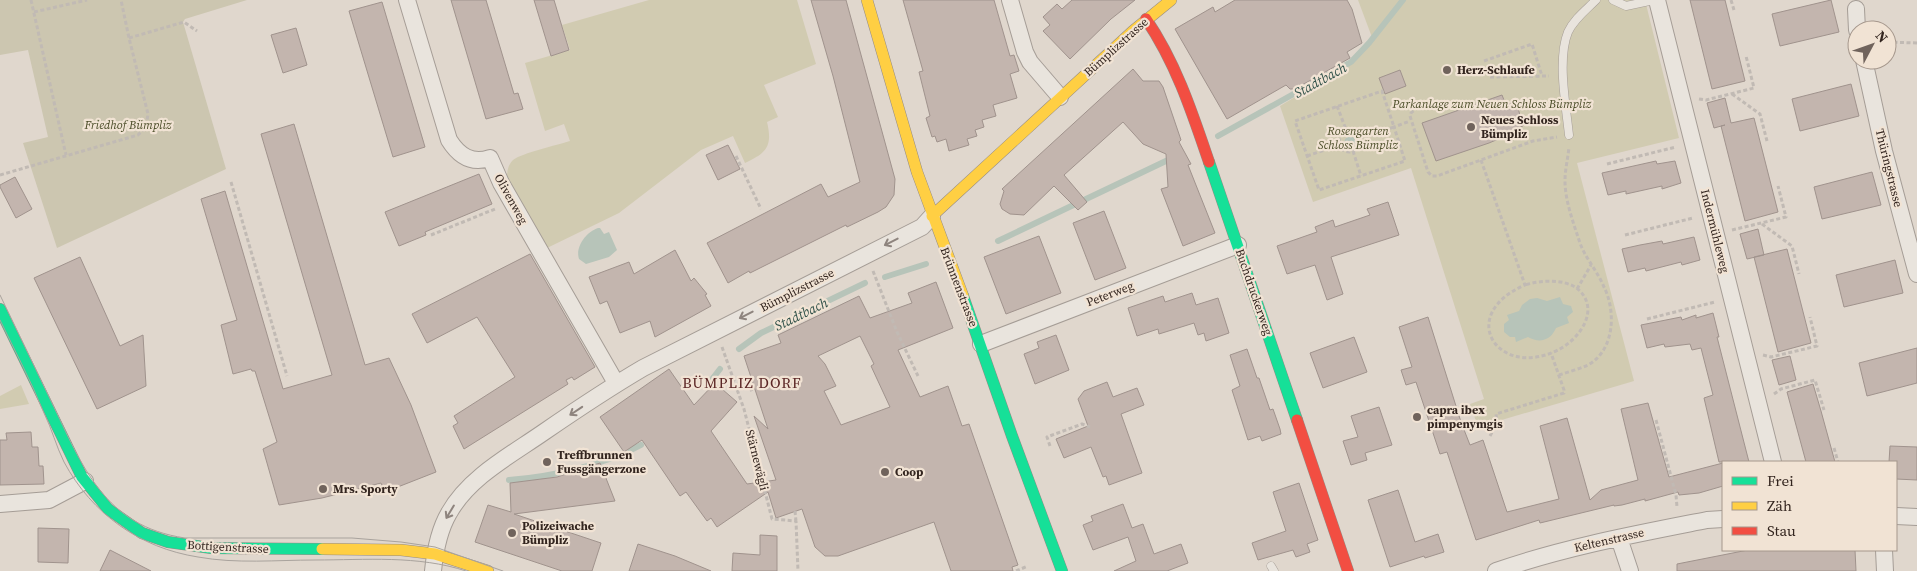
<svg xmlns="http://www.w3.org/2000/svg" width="1917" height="571" viewBox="0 0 1917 571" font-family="'Source Serif 4',serif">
<rect width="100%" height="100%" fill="#e0d7cd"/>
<path fill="#d1cbb1" d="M649,0h148l19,64 -52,21 14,32 -11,5c6,25 -1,31 -22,41l-12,-27 -32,14 -82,63 -72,35 -40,-70c0,-7 1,-13 6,-18 9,-7 44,-15 57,-19l-6,-17 -19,7 -20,-68 45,-13 -8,-25z
M1358,0h287l34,138 -102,25 57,218 -156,46 -8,-23 14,-5 -73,-231 -98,34 -33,-96 71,-43 22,-23z
M21,385l8,19 -29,5v-13z"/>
<path fill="#ccc6b0" d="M0,0h247l-62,19 -2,3 43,147 -169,79 -34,-105 25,-6 -20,-87 -28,5z"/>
<path fill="#b7c4b9" d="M1344.5 142a5.5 5.5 0 1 1 11 0a5.5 5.5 0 1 1-11 0Z
M598,228h2l4,6 5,-2 8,18 -8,7 -23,7 -7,-5c-4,-12 7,-27 19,-31z
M1560,297l3,7 8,2 2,6 -6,5 2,6 -13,5c-5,12 -16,16 -28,9l-12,5 -1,-5h-5l-6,-5v-8l5,-4 -2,-5 12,-4 3,-6 8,-6 7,-1 10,3z"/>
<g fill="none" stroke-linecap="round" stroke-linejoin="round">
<path stroke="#b7c4b9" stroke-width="6" d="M1218,136l133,-74 18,-19 34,-43
M998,241l170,-81
M885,277l41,-13
M739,349l22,-16 104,-50
M706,387l14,-18
M509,480c41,-3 96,-15 132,-35"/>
</g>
<path fill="#c3b5ae" stroke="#a0938d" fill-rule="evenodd" d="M451,0h35l28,94 4,-1 5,16 -37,10z
M534,0h20l15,50 -18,6z
M811,0h35l49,179 -1,16 -8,12 -8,5 -31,15 -1,-2 -96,48 -1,-2 -21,12 -21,-40 114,-59 7,13 32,-15 -27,-106z
M903,0h91l16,56 4,-1 5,16 -9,3 7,24 -24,7 3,11 -14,4 2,7 -9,3 2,6 -10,3 2,6 -20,6 -3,-12 -9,3 -2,-6 -3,1 -6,-19 4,-2 -11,-44 4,-1z
M1072,0h63l-24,19 -41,40 -27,-28 7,-6 -7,-8 14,-13 5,5z
M1235,0h112l5,9 10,34 -15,9 3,6 -55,31h-5l-4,-4 -59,34 -52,-90 38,-22 2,5z
M1690,0h35l20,81 -33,8z
M1831,0l8,32 -59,14 -8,-32z
M382,2l43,145 -32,10 -44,-146z
M296,28l11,37 -24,8 -12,-38z
M1133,69l10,12h16l4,6 18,53 -2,2 12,22 -3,1 27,68 -32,13 -22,-57 7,-2 -2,-33 -23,-10 -20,-22 -59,53 23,27 -9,8 -24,-24 -30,29 -14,-1 -8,-5 -2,-5 4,-13 -2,-2z
M1400,70l6,16 -21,8 -6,-16z
M1851,84l8,32 -59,15 -8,-32z
M1502,95l4,10 10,-4 7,25 -9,3 1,3 -26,11 -53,18 -14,-38z
M1725,98l6,25 23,-5 24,94 -33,9 -24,-95 4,-1 -11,3 -7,-25z
M294,124l71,241 24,-7 22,47 25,67 -51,20 -4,-9 -59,15 -43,7 -16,-56 14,-7 -22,-71h-3l-1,-2 -18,5 -12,-49 16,-5 -36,-121 24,-8 58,198 49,-14 -71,-241z
M728,145l12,24 -22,11 -12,-25z
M1656,161l1,3 18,-3 6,22 -19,6v-3l-36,8v-3l-18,4 -6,-22z
M1872,172l9,33 -59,14 -8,-32z
M479,174l13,30 -67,28 1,3 -27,11 -14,-34z
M15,177l17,32 -16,9 -16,-31v-2z
M1388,202l11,33 -68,22 12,37 -16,6 -12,-35 -28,9 -10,-28 40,-14 -2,-5 18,-7 2,7 35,-12 -3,-6z
M1104,211l22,57 -31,12 -22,-57z
M1758,229l6,26 -17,4 -7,-25z
M1039,236l22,57 -55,21 -22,-57z
M1694,237l6,23 -18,5 -1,-3 -35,9 -1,-3 -17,4 -6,-23 18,-4 22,-4 1,3z
M1787,249l24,94 -33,9 -24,-95z
M675,250l16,31 3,-3 13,16 -2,1 6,11 -56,31 -5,-16 -30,12 -13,-32 -7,3 -11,-27 40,-15 5,12z
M530,254l65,113 -21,13 -2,-3 -6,3 2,4 -104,65 -11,-23 5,-3 -4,-7 61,-39 -38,-60 -50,26 -15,-29z
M80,257l40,89 23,-11 3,51 -49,23 -63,-131z
M1895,260l8,33 -59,14 -8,-32z
M936,282l17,46 -55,22 22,47 28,-11 14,40 7,-2 49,141 -6,2 1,4h-62l-17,-49 -96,34h-13l-10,-9 -13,-38 -26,9 -8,-26 -51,35 -6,-9 -4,3 -21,-29 -6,4 -38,-56 -18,12 -24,-35 69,-48 25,36 21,-22 22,19 -26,29 36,53 29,-4 -22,-64 14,13 -24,-73 37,-13 -3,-8 81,-39 11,22 42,-15 -4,-10zM860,336l14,28 -3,2 19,41 -49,18 -17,-34 12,-5 -11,-22 -7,-8z
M1192,293l4,12 22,-7 11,35 -23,8 -2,-8 -6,2 -4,-12 -35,11 -1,-5 -21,7 -9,-28 35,-12 2,6z
M1713,313l6,24h-2l32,125h-30l-15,-64 9,-3 -12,-47 -9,2 -2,-6 -25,3 -1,-3 -17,4 -6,-23 40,-8 1,3 14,-5v3z
M1428,317l33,105 9,23 13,-5 24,72 52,-13 -19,-73 27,-8 23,82 11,-10 37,-10 -17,-71 27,-6 21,74 54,-14v23l-24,7 -20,2 -1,-3 -33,9v-2l-23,6 -8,1v-1l-74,18 -1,-3 -63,20 -29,-88 -7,2 -24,-72 -10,3 -5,-15 11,-3 -13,-40z
M1056,335l13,35 -34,14 -11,-30 15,-6 -2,-6z
M1354,337l13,35 -44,16 -13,-35z
M1917,348v35l-50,13 -8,-33z
M1247,349l10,29h2l11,32 3,-1 7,20 1,5 -19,7 -2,-5 -12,4 -16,-50 8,-4 -10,-31z
M1790,356l6,24 -17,5 -7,-25z
M1107,382l6,15 24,-9 7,17 -23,9 21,59 -33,12 -3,-9 -3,1 -12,-30 -27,11 -8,-19 32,-13 -10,-27 6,-8z
M1813,384l8,27 14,51h-29l-19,-70z
M1379,407l13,38 -27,8 2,7 -16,5 -8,-24 15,-4 -7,-21z
M31,432l1,15h6l1,19h4l1,18 -44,1v-45h7l-1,-7z
M1890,446l27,1v33l-21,-1v-17h-7z
M600,463l15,38 -101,13 87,29 -9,28h-30l-87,-29 13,-37 23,7 -1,-29 47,-6z
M1299,483l19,57 -11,4 3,8 -14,5 -3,-7 -35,10 -6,-17 34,-12 -13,-39z
M1398,490l17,52 23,-8 6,18 -19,6 -1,-2 -34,11 -22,-67z
M1123,504l9,24 11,-4 11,30 27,-10 7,19 -21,8h-53l22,-10 -8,-24 -35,13 -10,-25 10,-4 -2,-5z
M38,528l31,1 -1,34 -30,-1z
M760,535l17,1v35h-45l1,-18 27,2z
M638,544l37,12 36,15h-82z
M110,550l41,21h-51z
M1748,550h107l1,21h-179v-7z"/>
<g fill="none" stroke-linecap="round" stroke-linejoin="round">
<defs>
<path id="lane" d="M1613,0l13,6 28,-6
M1569,135c-3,-29 -12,-76 -1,-103 6,-13 18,-22 28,-32
M1271,566l3,5"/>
<path id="street" d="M407,0l42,140c10,16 23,24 41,18l11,25 115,200
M1010,0l15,52 5,10 30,35
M1657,0l116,462
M1856,9l1,21
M1864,60l20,91 33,123
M981,344l257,-99
M0,504l49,-4 36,-19
M1896,516l21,1
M1619,538l11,33
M1884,550l1,21
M433,571c2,-20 6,-41 16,-58 20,-36 62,-58 95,-81 32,-22 65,-44 99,-64l279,-141 10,-11
M1496,571c69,-24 140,-37 211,-51l16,-1"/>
<path id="fast" d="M1209,162l88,258
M963,296l49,140 50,135
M0,309l82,168 26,32 34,24 26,9 43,6 111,1"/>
<path id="slow" d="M867,0l50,172 46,124
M932,216l201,-185 38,-31
M322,549l79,1 34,4 53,17"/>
<path id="jam" d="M1146,19c30,44 46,93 63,143
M1297,420l51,151"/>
</defs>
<use href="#lane" stroke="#a59d96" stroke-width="9"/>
<use href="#street" stroke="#a59d96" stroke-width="18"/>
<use href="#fast" stroke="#958c86" stroke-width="12"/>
<use href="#slow" stroke="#958c86" stroke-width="12"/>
<use href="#jam" stroke="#958c86" stroke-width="12"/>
<path stroke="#c1bab4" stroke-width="3" stroke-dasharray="4 2.5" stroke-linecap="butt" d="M31,0l35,155
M1731,0l3,10
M34,12l53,-12
M129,38l55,-16 13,9
M1887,42l30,1
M1484,61l48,-17 10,32
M1490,77l59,-1
M1732,94l28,20 7,27
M1699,99l7,1 48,-12 -8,-32
M1423,102l-12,11 -1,3 18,56 4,4h5l96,-35 24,-4
M1337,106l10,26
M1339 142a10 10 0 1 1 20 0a10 10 0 1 1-20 0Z
M1359,138l35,-11 -12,-36 -87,30 24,69 86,-29 -11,-34 16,-6
M1353,151l8,25
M736,156l25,53
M1307,156l33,-11
M1481,160l44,125c-70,30 -27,95 33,65 20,-10 42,-38 22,-59 -13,-13 -39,-11 -55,-6
M1607,164l69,-17
M0,175l138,-40 8,-8 2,-13 -19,-76 -8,-38
M231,182l56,194
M1762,224l30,22 7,28
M1732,230l54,-13 -8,-31
M431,235l64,-26
M1625,235l68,-17
M873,271l24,61 21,44
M1577,289l14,-24
M1647,319l68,-17
M722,347l22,62 28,110 24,2 2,50
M1763,355l8,2 46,-11 -7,-29
M1559,375c9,-3 20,-6 29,-10 27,-15 28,-54 16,-78 -7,-17 -20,-30 -25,-47 -6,-18 -14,-40 -14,-59 0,-12 3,-23 4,-34
M736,385l12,-4 4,11
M1774,394l7,-5 34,-9 9,30
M1656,420l20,75 1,12
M1490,436l7,-13 -1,-9 68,-21v-3l-13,-37
M1050,446l-3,-9 35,-13 8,3
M1834,448l4,14
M795,511l1,10
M1016,571l12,-5"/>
<use href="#lane" stroke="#e9e4dd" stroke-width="8"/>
<use href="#street" stroke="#e9e4dd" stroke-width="16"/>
<use href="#fast" stroke="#16e098" stroke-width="11"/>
<use href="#slow" stroke="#ffcf43" stroke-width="11"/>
<use href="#jam" stroke="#f24e42" stroke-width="11"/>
<path stroke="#a9a39d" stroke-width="1" d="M0,295c17,35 34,71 51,106 32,66 53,125 134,137h167l49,4 34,5 68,24
M0,320c15,31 31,61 44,93 8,16 12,33 20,49 28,52 76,86 134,95 38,7 79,3 117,3 50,0 103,-5 151,11"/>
</g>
<defs><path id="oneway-shaft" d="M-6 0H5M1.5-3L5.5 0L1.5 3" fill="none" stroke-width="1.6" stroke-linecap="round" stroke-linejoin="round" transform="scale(1.25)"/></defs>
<g stroke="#8e847e">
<use href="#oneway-shaft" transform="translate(891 242) rotate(153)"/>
<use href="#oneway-shaft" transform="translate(746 315) rotate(153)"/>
<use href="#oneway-shaft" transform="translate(576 411) rotate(146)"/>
<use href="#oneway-shaft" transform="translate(450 512) rotate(121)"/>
</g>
<g fill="#70635c" stroke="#f1e3d4" stroke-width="2">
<circle cx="1447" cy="70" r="5"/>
<circle cx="1471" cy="127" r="5"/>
<circle cx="1417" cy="417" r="5"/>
<circle cx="547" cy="462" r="5"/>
<circle cx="885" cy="472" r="5"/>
<circle cx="323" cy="489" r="5"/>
<circle cx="512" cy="533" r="5"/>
</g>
<g text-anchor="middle" stroke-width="4.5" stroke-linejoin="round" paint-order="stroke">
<g font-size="12" fill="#33251f" stroke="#f1e3d4">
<text transform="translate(1116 47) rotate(-42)" y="4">Bümplizstrasse</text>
<text transform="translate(1889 168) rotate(76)" y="4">Thüringstrasse</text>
<text transform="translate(511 199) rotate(61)" y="4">Olivenweg</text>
<text transform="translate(1715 231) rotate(76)" y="4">Indermühleweg</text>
<text transform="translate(959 287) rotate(69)" y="4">Brünnenstrasse</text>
<text transform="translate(797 290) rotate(-27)" y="4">Bümplizstrasse</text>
<text transform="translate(1254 292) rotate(71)" y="4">Buchdruckerweg</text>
<text transform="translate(1110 294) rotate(-21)" y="4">Peterweg</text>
<text transform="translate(757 460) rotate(76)" y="4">Stärnewägli</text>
<text transform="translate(1609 540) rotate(-13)" y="4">Keltenstrasse</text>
<text transform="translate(228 547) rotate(3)" y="4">Bottigenstrasse</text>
</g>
<g font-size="12" font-weight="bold" fill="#33251f" stroke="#f1e3d4" text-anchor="start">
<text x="1457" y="74">Herz-Schlaufe</text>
<text x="1481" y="124">Neues Schloss<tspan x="1481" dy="14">Bümpliz</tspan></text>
<text x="1427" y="414">capra ibex<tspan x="1427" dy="14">pimpenymgis</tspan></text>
<text x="557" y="459">Treffbrunnen<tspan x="557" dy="14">Fussgängerzone</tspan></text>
<text x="895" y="476">Coop</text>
<text x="333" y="493">Mrs. Sporty</text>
<text x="522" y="530">Polizeiwache<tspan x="522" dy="14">Bümpliz</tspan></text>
</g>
<g font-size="12" font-style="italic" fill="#4b4d28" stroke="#f1e3d4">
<text x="1492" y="108">Parkanlage zum Neuen Schloss Bümpliz</text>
<text x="128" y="129">Friedhof Bümpliz</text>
<text x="1358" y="135">Rosengarten<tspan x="1358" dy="14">Schloss Bümpliz</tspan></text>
</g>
<g font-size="14" font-style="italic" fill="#305149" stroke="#f1e3d4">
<text transform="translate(1320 80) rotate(-29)" y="5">Stadtbach</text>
<text transform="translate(801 314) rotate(-26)" y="5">Stadtbach</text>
</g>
<g font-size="15" letter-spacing="1" fill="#5a2524" stroke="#f1e3d4">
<text x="742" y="388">BÜMPLIZ DORF</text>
</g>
</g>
<rect x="1722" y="461" width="175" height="90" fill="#f1e3d4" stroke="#a5978c"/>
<rect x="1732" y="477" width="25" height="8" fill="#16e098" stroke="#a5978c"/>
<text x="1767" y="486" font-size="15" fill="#33251f">Frei</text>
<rect x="1732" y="502" width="25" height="8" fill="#ffcf43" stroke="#a5978c"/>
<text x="1767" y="511" font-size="15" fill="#33251f">Zäh</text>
<rect x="1732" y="527" width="25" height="8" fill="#f24e42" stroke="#a5978c"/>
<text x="1767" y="536" font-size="15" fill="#33251f">Stau</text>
<g transform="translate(1872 45) rotate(49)"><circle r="24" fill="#f1e3d4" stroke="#a5978c"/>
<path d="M0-4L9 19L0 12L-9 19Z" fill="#70635c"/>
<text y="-8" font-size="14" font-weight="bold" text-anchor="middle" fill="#33251f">N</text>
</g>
</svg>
